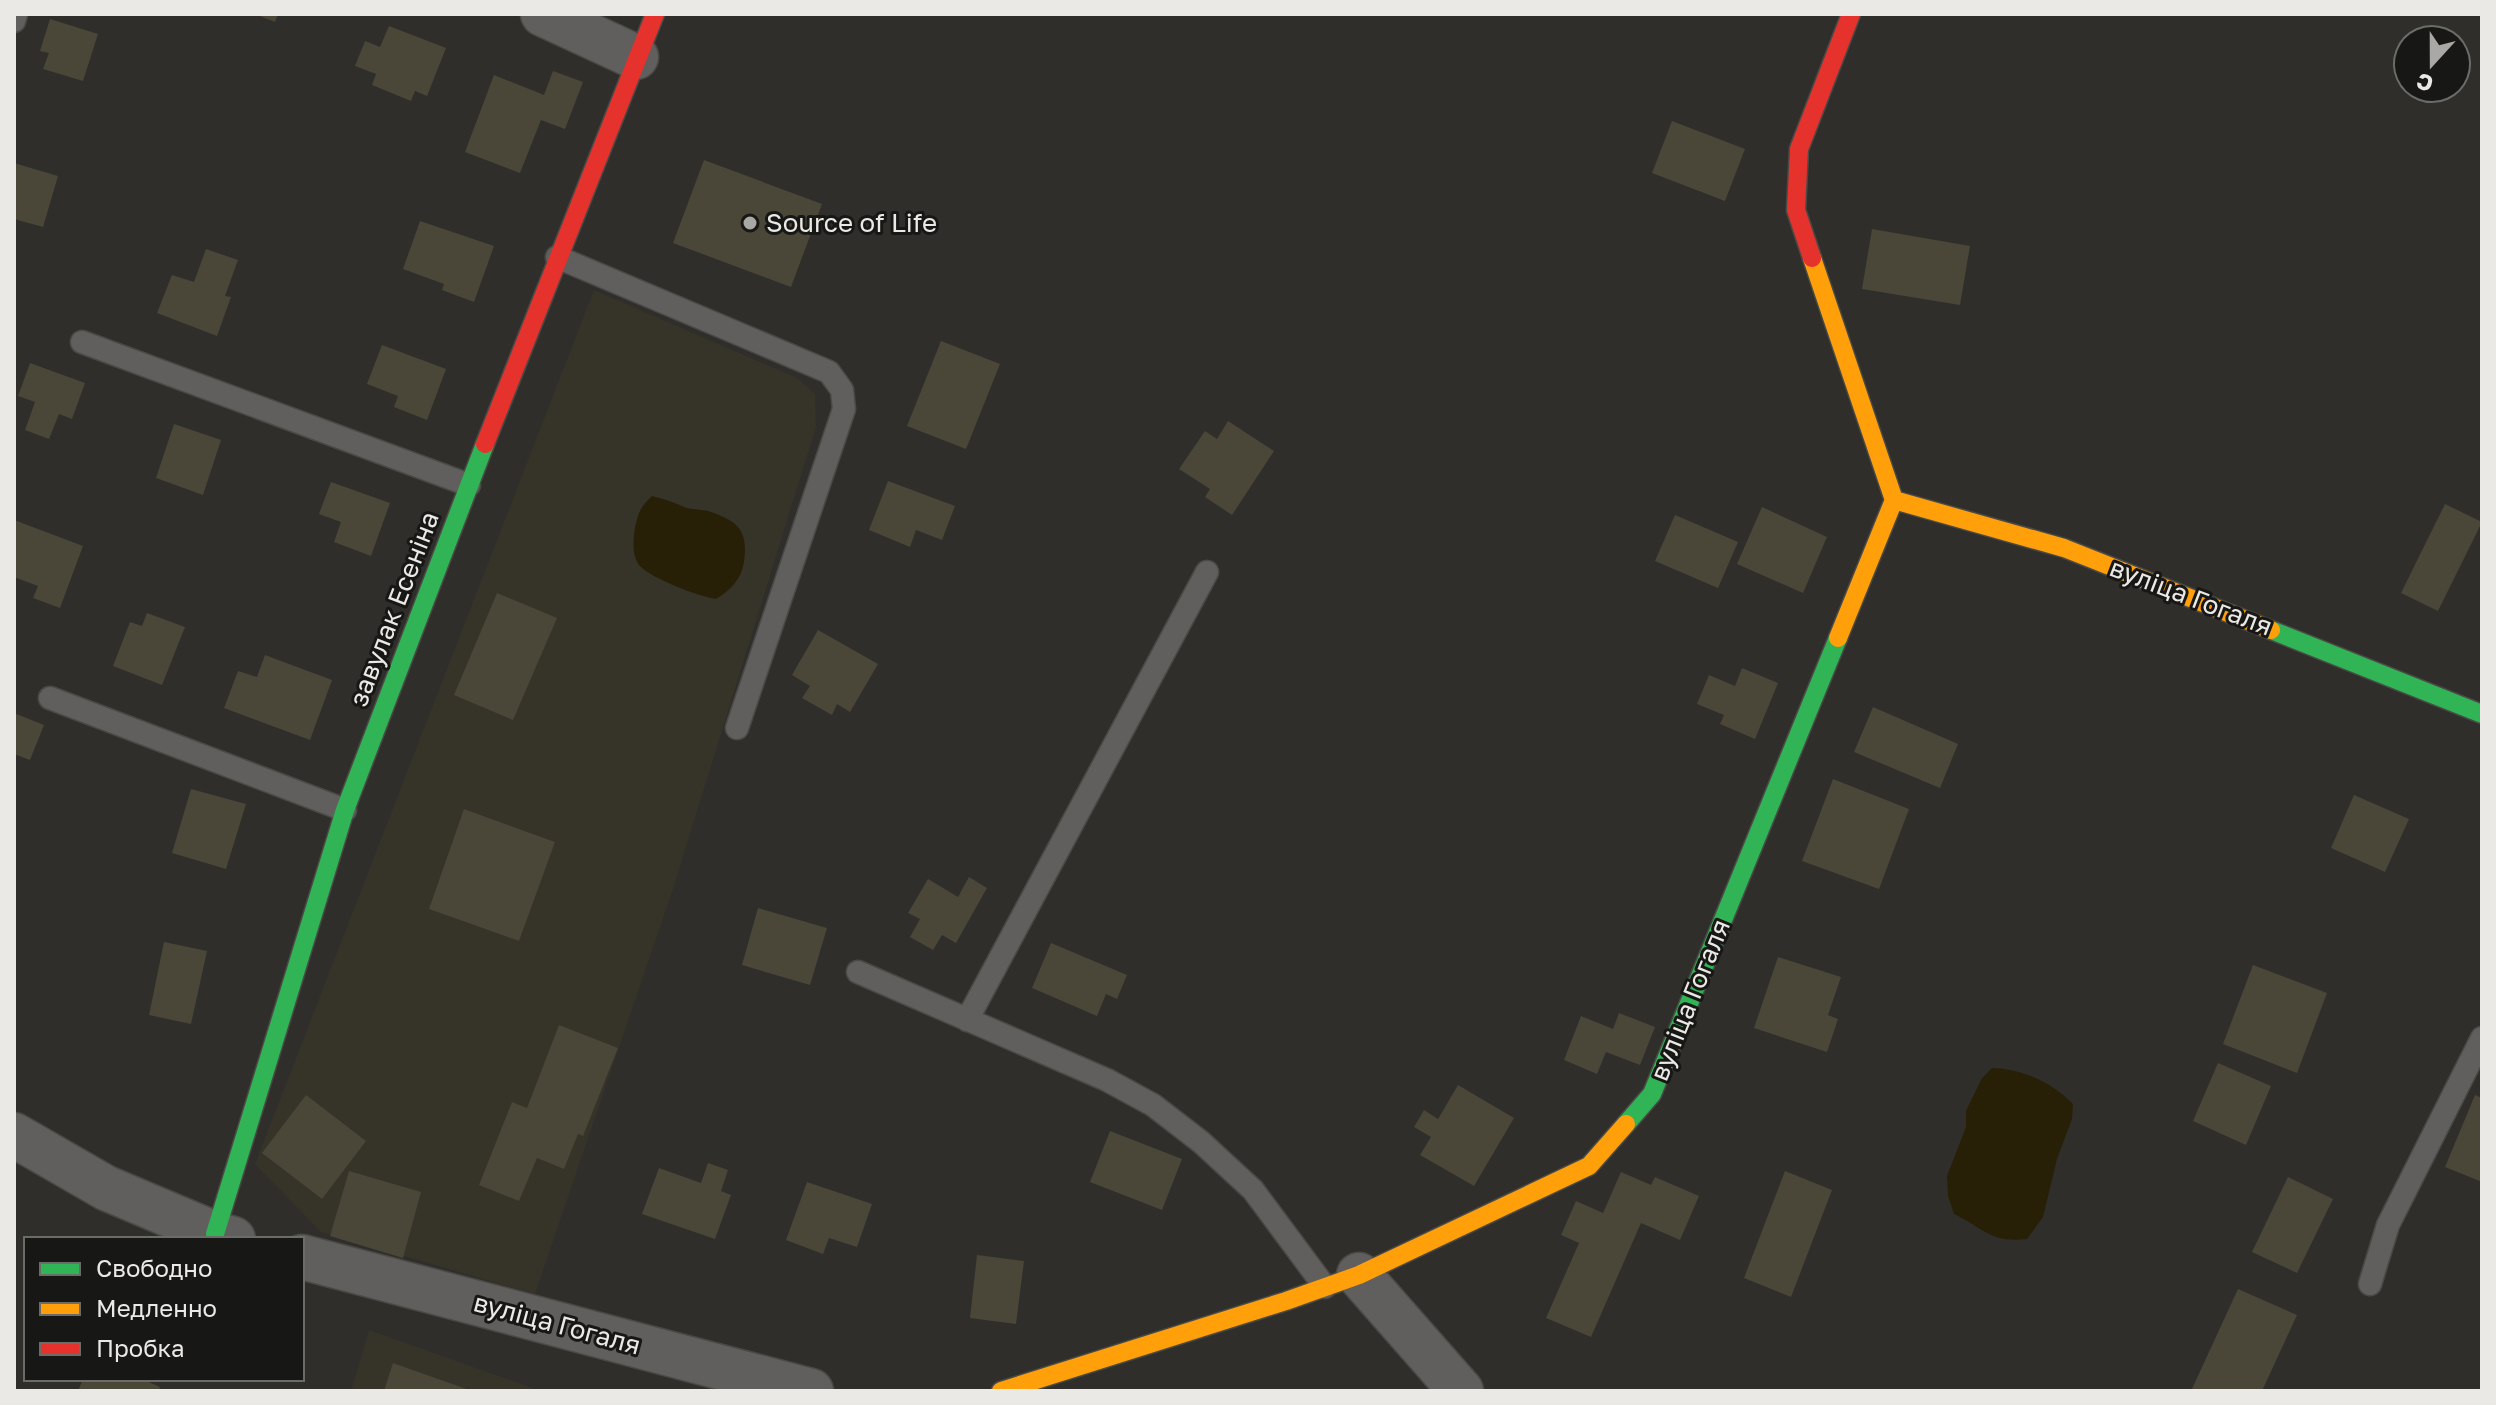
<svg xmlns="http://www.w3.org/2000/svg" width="2496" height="1405" viewBox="0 0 2496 1405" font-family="'Golos Text',sans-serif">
<rect width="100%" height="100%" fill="#2f2e2b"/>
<path fill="#363329" d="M594,290l203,88 18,16 1,33 -143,462 -138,405 -214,-62 -66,-68z
M369,1330l172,61h-190z"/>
<path fill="#282006" d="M652,496c13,3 23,7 35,12 8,2 17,1 24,4 29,10 37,20 33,50 -2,16 -14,29 -28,37 -18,-3 -64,-20 -76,-33 -11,-11 -6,-42 0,-55 2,-5 8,-11 12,-15z
M1992,1068c30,1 60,14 81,36l-1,15 -15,40 -14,58 -16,22c-37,4 -42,-10 -73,-25l-6,-18 -1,-20 19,-49v-16l16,-33z"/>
<path fill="#4a4738" d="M255,14h23l-3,8z
M50,19l48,15 -15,47 -40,-12 6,-16 -9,-2z
M389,26l57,22 -19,48 -12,-5 -4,10 -39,-16 4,-11 -21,-8 10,-25 15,6z
M553,71l30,11 -18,47 -24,-9 -21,53 -55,-21 29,-77 50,20z
M1672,121l73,28 -20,52 -73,-28z
M704,160l118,44 -31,83 -118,-44z
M14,163l44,13 -15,51 -29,-8z
M420,221l74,25 -20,56 -32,-12 2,-6 -41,-15z
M1872,229l98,17 -10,59 -98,-16z
M206,249l32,11 -13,36 6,1 -14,39 -60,-23 15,-38 22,7z
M941,341l59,23 -34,85 -59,-23z
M382,345l64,24 -19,51 -33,-13 4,-11 -31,-12z
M30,363l55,20 -13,36 -13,-5 -10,25 -24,-9 10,-28 -17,-6z
M1228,421l46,30 -42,64 -27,-18 5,-8 -31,-20 26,-38 12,8z
M174,424l47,16 -18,55 -47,-17z
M888,481l67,25 -13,34 -26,-10 -6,17 -41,-17z
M331,482l59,21 -19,53 -37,-14 7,-20 -22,-8z
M2445,504l37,18 -44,89 -37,-18z
M1762,507l65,30 -24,56 -66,-29z
M1675,515l63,27 -20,46 -63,-27z
M14,520l69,26 -23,62 -27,-10 5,-12 -24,-9z
M497,593l60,25 -44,102 -59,-25z
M147,613l38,14 -23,58 -49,-19 17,-44 12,4z
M818,630l60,34 -28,48 -13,-8 -5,11 -30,-17 8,-12 -18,-11z
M265,655l67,25 -22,60 -86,-32 14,-37 19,6z
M1742,668l36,15 -23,56 -35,-15 4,-9 -27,-11 12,-29 26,11z
M1873,707l85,37 -18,44 -86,-36z
M14,713l30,12 -14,35 -16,-6z
M1833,779l76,30 -30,80 -77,-28z
M191,789l55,15 -20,65 -54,-16z
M2354,795l55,24 -24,53 -54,-24z
M464,809l91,33 -36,99 -90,-32z
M969,877l18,11 -31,55 -14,-8 -9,15 -23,-13 10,-18 -12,-6 20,-34 30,18z
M758,908l69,20 -17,57 -68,-20z
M164,942l43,9 -16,73 -42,-9z
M1051,943l76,32 -10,24 -11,-5 -9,22 -65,-28z
M1778,957l63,20 -13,38 10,4 -11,33 -73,-24z
M2253,965l74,28 -30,80 -74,-29z
M1619,1013l36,14 -15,38 -34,-13 -9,22 -33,-14 17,-44 32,13z
M559,1025l59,23 -35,88 -5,-2 -14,35 -27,-11 -18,43 -40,-16 33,-83 15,6z
M2218,1063l53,23 -25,59 -53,-24z
M1458,1085l56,33 -40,68 -54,-31 11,-18 -17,-10 10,-17 14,9z
M306,1095l60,46 -44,58 -60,-46z
M2475,1095l7,3v84l-37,-15z
M1110,1131l72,28 -20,51 -72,-28z
M708,1163l20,7 -7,21 10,4 -16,44 -73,-25 17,-46 42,15z
M349,1171l72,21 -18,66 -73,-22z
M1785,1171l47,19 -41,107 -47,-19z
M1621,1172l30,13 4,-8 44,19 -19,44 -39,-17 -50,114 -45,-19 33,-75 -18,-8 15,-34 27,12z
M2288,1177l45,22 -36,74 -45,-21z
M807,1182l65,22 -15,43 -28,-9 -6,16 -37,-14z
M977,1255l47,6 -8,63 -46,-6z
M2238,1289l59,26 -35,76h-71z
M393,1363l79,28h-88z
M83,1379h59l18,8 -1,4h-81z"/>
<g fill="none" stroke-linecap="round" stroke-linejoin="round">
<defs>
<path id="lane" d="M14,21l2,-7
M557,257l272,115 13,18 2,19 -107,319
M82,342l387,143
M50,698l295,112
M858,972l249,108 46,25 48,37 52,48 72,97
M967,1020l240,-448
M2370,1284l18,-59 94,-187"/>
<path id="street" d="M543,14l93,43
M14,1135l92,53 109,46 18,5
M302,1257l509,134
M1359,1275l102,116"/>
<path id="fast" d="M2271,630l211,84
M1626,1124l26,-30 186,-456
M215,1234l130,-424 140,-366"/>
<path id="slow" d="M1812,258l82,242 -56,138
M1894,500l170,48 207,82
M1001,1391l285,-90 73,-26 230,-109 37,-42"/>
<path id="jam" d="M1812,258l-16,-48 3,-61 52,-135
M485,444l170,-430"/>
</defs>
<use href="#lane" stroke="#494946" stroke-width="25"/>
<use href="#street" stroke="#494946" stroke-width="47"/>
<use href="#fast" stroke="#494946" stroke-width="21"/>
<use href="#slow" stroke="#494946" stroke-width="21"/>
<use href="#jam" stroke="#494946" stroke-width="21"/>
<use href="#lane" stroke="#615f5d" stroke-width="22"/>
<use href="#street" stroke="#615f5d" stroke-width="44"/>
<use href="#fast" stroke="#30b455" stroke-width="18"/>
<use href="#slow" stroke="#ff9f0a" stroke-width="18"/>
<use href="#jam" stroke="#e5322d" stroke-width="18"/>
</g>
<circle fill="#a9a8a4" stroke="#171715" stroke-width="3" cx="750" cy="223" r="8"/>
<g text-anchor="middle" stroke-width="6" stroke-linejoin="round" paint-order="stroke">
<g font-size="26" fill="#eae9e5" stroke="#171715" text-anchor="start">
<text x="766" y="232">Source of Life</text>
</g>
<g font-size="26" fill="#eae9e5" stroke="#171715">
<text transform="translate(2191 597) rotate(21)" y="9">вуліца Гогаля</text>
<text transform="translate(394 609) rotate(-69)" y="9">завулак Есеніна</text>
<text transform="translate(1690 1000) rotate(-68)" y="9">вуліца Гогаля</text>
<text transform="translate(557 1324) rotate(15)" y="9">вуліца Гогаля</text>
</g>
</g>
<rect width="2496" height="1405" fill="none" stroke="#eae9e5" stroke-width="32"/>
<rect x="24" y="1237" width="280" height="144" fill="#171715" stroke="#6b6b68" stroke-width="2"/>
<rect x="40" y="1263" width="40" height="12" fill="#30b455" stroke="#6b6b68" stroke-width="2"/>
<text x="96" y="1277" font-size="24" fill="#eae9e5">Свободно</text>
<rect x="40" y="1303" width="40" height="12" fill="#ff9f0a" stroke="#6b6b68" stroke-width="2"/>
<text x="96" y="1317" font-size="24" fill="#eae9e5">Медленно</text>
<rect x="40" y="1343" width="40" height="12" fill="#e5322d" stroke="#6b6b68" stroke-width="2"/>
<text x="96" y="1357" font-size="24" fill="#eae9e5">Пробка</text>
<g transform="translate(2432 64) rotate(201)"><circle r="38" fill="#171715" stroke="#6b6b68" stroke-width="2"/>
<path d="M0-6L14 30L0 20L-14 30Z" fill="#a9a8a4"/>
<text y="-12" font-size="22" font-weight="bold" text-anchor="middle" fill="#eae9e5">С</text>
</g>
</svg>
